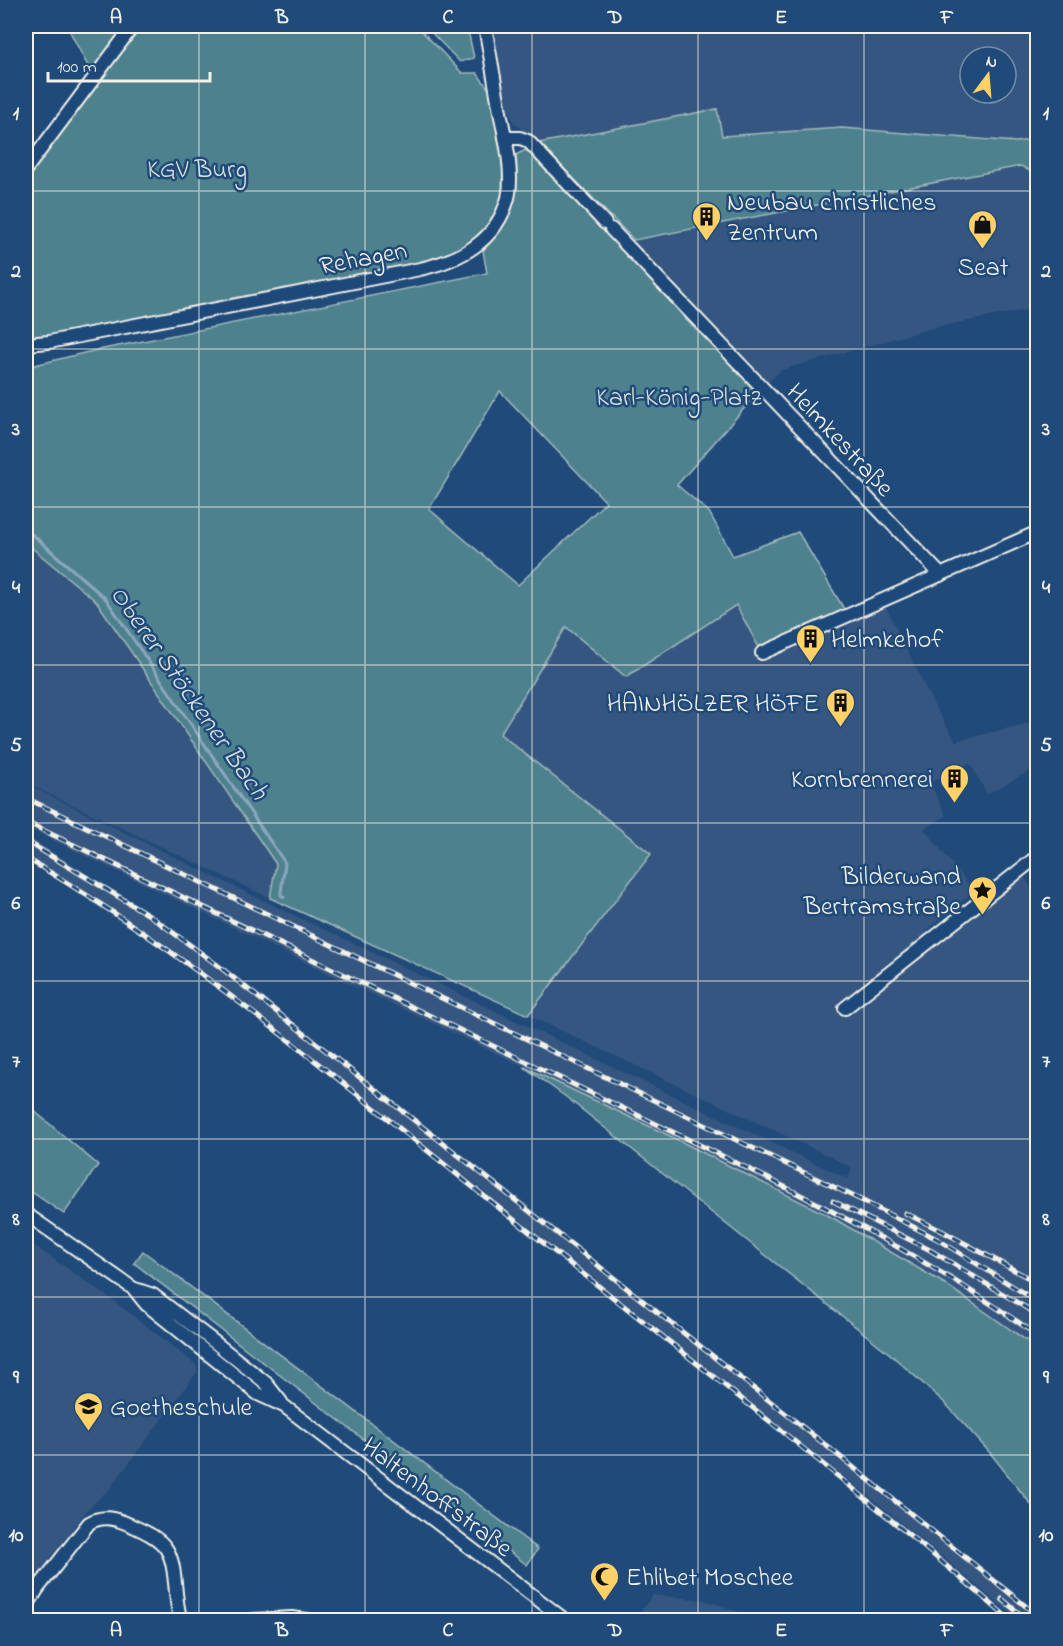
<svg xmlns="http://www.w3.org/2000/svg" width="1063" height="1646" viewBox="0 0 1063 1646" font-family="'Indie Flower',sans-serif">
<rect width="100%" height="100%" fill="#1f4a7a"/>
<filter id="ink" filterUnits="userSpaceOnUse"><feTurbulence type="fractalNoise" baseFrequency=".0167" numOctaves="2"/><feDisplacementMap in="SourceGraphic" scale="12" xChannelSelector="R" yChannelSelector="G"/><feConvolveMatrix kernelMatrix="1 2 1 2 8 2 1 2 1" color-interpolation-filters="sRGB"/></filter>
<g filter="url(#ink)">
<path fill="#365780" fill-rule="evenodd" d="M494,26h543v113l-21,3 -174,-14 -120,8 -6,-27 -177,34 -25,-20 -7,-16zM970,57h36v36h-36z
M1021,166l16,9 1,120 -6,14 -96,18 -155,43 -19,18 -109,-116 -19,-32z
M26,543l71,59 179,262 -6,34 -244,-115z
M883,601l53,108 20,32 81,-20v46l-50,27 -17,-31 -40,20 16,33 -22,13 50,62 -49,41 8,7 86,-69 18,25v453l-92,-64 -112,-66 -163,-82 -345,-164 -299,-145v-43l207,102 615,293 4,-11 -21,-11 -303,-142 122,-161 -150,-120 66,-107 60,50 110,-72 26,48z
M26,836l112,69 84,60 291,229 498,396 26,22v8h-19l-143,-119 -630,-499 -63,-46 -75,-51 -81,-51z
M26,1240l84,58 85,66 3,7 -87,116 -23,22 -62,81z
M653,1595l52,5 53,19 5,-2 8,3h-137z"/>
<path fill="#4e818e" stroke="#a1b9bb" stroke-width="1.5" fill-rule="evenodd" d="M67,26h350l45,47h15l22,30 10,79 -7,31 -36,41 -440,90v-184l64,-87v-3z
M425,26h42l7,32 -14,4z
M717,109l5,27 120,-8 174,14 21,-3v36l-16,-9 -387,74 -95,-97z
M529,148l84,93 41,40 32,39 76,68 -85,97 32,27 24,44 65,-24 49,82 -85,39 -26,-48 -110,72 -60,-50 -66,107 151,120 -123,161 -258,-117 6,-34 -179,-262 -71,-59v-174l9,-4 53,-13 399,-79 -4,-22c29,-33 36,-52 33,-96zM500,391l106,111 -88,83 -89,-76z
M524,1067l146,69 163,82 112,66 92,64v164l-46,-58 -46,-51 -55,-49 -324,-257z
M26,1104l72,61 -34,49 -38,-26z
M143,1251l395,298 -11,16 -393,-302z"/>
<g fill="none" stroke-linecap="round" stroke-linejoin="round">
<path stroke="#8ca7bf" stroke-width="3" d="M26,529l80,70 179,264 -4,29v3l3,2"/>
<defs>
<path id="minor" d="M505,138h15l8,3 77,82
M26,169l107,-143
M611,229l329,345
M26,344l23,-2 371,-73c40,-9 76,-27 88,-71 6,-25 -3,-61 -8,-86 -5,-29 -10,-58 -15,-86
M762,653l276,-121
M845,1008l193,-152
M26,1214l108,75 12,15 112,90 26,12 281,214
M135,1289l18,6 64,49 49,39 15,19
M26,1607l12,-19 51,-65c13,-8 25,-5 39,1 42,18 44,25 48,69 1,9 2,19 5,27
M254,1620l38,-2 15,2"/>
</defs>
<use href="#minor" stroke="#f4f1e8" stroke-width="16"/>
<use href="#minor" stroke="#1f4a7a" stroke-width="12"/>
<defs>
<path id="rail" d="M26,798l835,402 76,39 101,63
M26,822c186,90 374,179 561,269 154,74 311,145 451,245
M26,841l123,74 67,49 612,483 210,169
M26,858c166,97 312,222 463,342 175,138 352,274 521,420
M833,1201l97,49 108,65
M905,1213l37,18 96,52
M1002,1599l25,21"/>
</defs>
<use href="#rail" stroke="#f4f1e8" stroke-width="5"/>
<use href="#rail" stroke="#1f4a7a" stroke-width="3" stroke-dasharray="9" stroke-linecap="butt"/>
</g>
</g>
<path fill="none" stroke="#f4f1e8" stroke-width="1.5" stroke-opacity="0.55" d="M199,26v1594M365,26v1594M532,26v1594M698,26v1594M864,26v1594M26,191h1012M26,349h1012M26,507h1012M26,665h1012M26,823h1012M26,981h1012M26,1139h1012M26,1297h1012M26,1455h1012"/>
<defs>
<symbol id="building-pin" viewBox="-11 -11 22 30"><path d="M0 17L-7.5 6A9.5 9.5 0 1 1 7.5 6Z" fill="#ffd166" stroke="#1f4a7a"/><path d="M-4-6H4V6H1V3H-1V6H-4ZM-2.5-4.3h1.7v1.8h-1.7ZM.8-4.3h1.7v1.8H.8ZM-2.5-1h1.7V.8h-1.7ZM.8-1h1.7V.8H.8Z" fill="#111"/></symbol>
<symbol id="shop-pin" viewBox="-11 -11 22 30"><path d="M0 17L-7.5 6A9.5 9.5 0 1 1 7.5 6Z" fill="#ffd166" stroke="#1f4a7a"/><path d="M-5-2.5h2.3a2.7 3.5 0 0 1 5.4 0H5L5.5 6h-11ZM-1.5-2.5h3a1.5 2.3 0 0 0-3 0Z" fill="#111"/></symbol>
<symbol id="sight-pin" viewBox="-11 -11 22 30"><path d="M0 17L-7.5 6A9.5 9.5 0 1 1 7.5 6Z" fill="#ffd166" stroke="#1f4a7a"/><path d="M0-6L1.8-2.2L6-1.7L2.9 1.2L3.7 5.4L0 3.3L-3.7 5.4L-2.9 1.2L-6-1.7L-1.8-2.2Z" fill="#111"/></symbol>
<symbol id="school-pin" viewBox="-11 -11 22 30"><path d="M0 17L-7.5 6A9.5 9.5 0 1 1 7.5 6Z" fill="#ffd166" stroke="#1f4a7a"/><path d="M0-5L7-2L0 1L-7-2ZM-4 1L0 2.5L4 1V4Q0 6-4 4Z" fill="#111"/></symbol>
<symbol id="mosque-pin" viewBox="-11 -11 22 30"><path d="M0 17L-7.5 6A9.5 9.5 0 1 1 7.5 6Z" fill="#ffd166" stroke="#1f4a7a"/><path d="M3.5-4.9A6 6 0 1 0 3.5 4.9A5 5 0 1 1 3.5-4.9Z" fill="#111"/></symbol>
</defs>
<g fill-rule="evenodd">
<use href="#building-pin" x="690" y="200" width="33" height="45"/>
<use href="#shop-pin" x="966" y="208" width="33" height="45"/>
<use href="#building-pin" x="794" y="622" width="33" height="45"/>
<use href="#building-pin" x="824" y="686" width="33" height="45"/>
<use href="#building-pin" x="938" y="762" width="33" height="45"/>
<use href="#sight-pin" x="966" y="874" width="33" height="45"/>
<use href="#school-pin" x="72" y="1390" width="33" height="45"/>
<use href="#mosque-pin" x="588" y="1560" width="33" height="45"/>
</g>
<g text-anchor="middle" stroke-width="5" stroke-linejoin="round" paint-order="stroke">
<g font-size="26" fill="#dbe0da" stroke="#1f4a7a">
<text x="197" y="177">KGV Burg</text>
<text x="679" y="405">Karl-König-Platz</text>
</g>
<g font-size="26" fill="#f4f1e8" stroke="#1f4a7a" text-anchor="start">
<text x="727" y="210">Neubau christliches<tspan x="727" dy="30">Zentrum</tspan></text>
<text x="983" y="275" text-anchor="middle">Seat</text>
<text x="831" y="647">Helmkehof</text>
<text x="819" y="711" text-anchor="end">HAINHÖLZER HÖFE</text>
<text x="933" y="787" text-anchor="end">Kornbrennerei</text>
<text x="961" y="884" text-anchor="end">Bilderwand<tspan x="961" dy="30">Bertramstraße</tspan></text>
<text x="110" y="1415">Goetheschule</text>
<text x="626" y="1585">Ehlibet Moschee</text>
</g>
<g font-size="26" fill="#f4f1e8" stroke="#1f4a7a">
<text transform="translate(363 257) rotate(-11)" y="9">Rehagen</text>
<text transform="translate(841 439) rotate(47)" y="9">Helmkestraße</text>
<text transform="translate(438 1496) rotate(37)" y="9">Haltenhoffstraße</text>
</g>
<g font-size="27" font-style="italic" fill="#dadfde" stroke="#1f4a7a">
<text transform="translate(190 692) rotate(55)" y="9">Oberer Stöckener Bach</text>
</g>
</g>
<rect width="1063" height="1646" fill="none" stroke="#1f4a7a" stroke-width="66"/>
<g transform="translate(988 75) rotate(16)"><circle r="28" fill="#1f4a7a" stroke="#748da6" stroke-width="1.5"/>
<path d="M0-4.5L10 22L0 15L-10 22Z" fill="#ffd166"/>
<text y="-9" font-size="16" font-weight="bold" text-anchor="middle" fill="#f4f1e8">N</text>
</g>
<path d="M48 72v9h162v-9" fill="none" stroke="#f4f1e8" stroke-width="3"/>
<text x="57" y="72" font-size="18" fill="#f4f1e8" stroke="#1f4a7a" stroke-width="4.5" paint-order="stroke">100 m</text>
<rect x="33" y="33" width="997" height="1580" fill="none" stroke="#f4f1e8" stroke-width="2"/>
<g font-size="20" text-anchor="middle" font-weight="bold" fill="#f4f1e8">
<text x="116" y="23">A</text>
<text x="282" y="23">B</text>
<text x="448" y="23">C</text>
<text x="615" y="23">D</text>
<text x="781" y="23">E</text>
<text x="947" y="23">F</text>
<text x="16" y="119">1</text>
<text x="1046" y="119">1</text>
<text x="16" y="277">2</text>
<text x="1046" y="277">2</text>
<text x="16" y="435">3</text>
<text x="1046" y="435">3</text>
<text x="16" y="593">4</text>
<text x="1046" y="593">4</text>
<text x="16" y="751">5</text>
<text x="1046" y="751">5</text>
<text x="16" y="909">6</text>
<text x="1046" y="909">6</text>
<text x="16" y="1067">7</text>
<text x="1046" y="1067">7</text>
<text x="16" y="1225">8</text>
<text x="1046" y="1225">8</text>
<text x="16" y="1383">9</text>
<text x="1046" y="1383">9</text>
<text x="16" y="1541">10</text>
<text x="1046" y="1541">10</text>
<text x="116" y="1636">A</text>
<text x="282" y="1636">B</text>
<text x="448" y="1636">C</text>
<text x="615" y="1636">D</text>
<text x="781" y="1636">E</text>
<text x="947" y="1636">F</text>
</g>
</svg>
